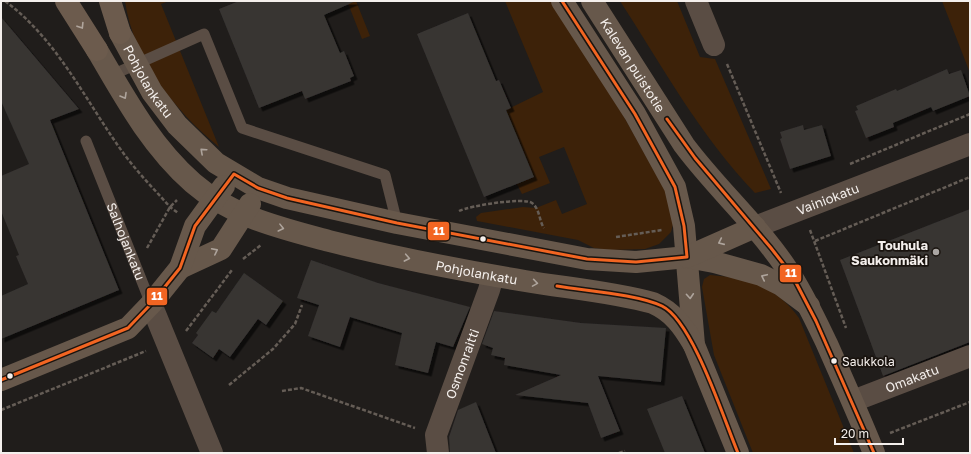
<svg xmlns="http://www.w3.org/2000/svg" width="971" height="454" viewBox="0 0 971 454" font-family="'Golos Text',sans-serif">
<defs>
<filter id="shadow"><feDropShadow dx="3.5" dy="3.5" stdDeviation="0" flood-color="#0009"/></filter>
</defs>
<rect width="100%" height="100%" fill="#201d1b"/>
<path fill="#3d2209" d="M125,1h44l-8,3 58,143c-44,-36 -86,-88 -94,-146z
M347,1h9l14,35 -8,3z
M505,1h47l52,80 62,111 8,29 -3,11 -12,12 -14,5 -36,1 -15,-2 -16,-8 -101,-19 -1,-4 5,-4 42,-6 13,1 20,-8 6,14 25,-10 -23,-57 -25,10 11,26 -28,11 -5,-10 17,-7 -28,-67 37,-18z
M620,1h57l23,56 15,2 56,130 -16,4c-54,-56 -93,-127 -135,-192z
M942,1h28v72z
M710,275c38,3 66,11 89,43l55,135h-101l-39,-98 -12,-68 2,-8z"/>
<path fill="#373432" filter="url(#shadow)" d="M239,1h117l-32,14 16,38 4,-2 10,25 -4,2 1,3 -46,18 -3,-8 -43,17 -40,-99z
M468,13l28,68 3,-1 12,28 -5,2 28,67 -50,20 -67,-163z
M1,17l78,92 -29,11 69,170 -118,49v-43l27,-12 -12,-28 3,-1 -18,-44v-35l28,-12 -28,-63z
M947,69l2,5 12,-4 9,26 -37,15 -2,-4 -38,16 1,4 -28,11 -11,-27 3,-1 -2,-4 40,-17 1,2z
M803,125l1,5 18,-5 9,31 -41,13 -10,-30 2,-1 -2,-6z
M970,209v133l-87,34 -43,-116z
M311,260l67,23 92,24 -17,40 -17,-5 -8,31 -33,-8 7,-32 -52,-16 -10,30 -32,-11 11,-31 -22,-7z
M244,273l39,28 -17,24 -8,-6 -28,38 -11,-8 -6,9 -21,-15 6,-8 -2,-2 16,-22 4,2z
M494,311l87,12 85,5 -5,54 -63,-6 22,55 -19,7 -13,-35 -73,-8 46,-20 -57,-10 1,-7 -14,-3 2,-7 -11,-4z
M682,396l23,57h-40l-18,-44z
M476,402l20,51h-46l-1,-16 9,-27z"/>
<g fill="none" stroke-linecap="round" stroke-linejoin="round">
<path stroke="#655d56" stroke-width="2.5" stroke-dasharray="4 2" stroke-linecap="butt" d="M5,1c53,39 81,101 119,153 14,19 31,36 46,53l8,6
M727,64l54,129
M850,164l120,-50
M459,211c10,-5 64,-14 73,-8 8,6 7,18 12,25
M810,230l36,98
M616,237l46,-7
M815,241l155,-64
M147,248l23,-41 7,-7
M243,259l18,-14
M186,331l46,-61
M229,385l44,-36 22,-25 7,-19
M282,391l19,-3 114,40
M1,410l145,-59
M890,433l80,-31
M619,453l6,-2"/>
<g stroke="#5a4d44" stroke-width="11">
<path d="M112,75l92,-41 38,94 143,47 12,48"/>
<path id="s1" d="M86,141l65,163"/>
</g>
<g stroke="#5a4d44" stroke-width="22">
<path d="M696,1l18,44"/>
<path id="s2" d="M755,227l215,-83"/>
<path d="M151,304l61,149"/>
<path id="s3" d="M853,401l117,-45"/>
<path id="s4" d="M438,453l-2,-18 53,-145 4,-14"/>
</g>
<g stroke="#67584b" stroke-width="22">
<path d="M562,1l73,113 40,73 9,39 10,119 44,108"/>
<path id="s5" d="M592,1l92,144c32,43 73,79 103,124 16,24 28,50 40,75 16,36 32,72 47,109"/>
<path id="s6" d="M120,33l32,59 25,33 39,38 42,25 29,10 110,25 190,36 49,3 51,-5 27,5 47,13 20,10 28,21"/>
<path id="s7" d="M97,50c28,48 54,96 96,133 39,34 88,45 136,58 64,16 130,29 196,40 41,7 88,11 128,22 20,9 30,23 41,42"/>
<path d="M687,257l68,-30"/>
<path d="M180,268l41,-19 29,-45"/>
<path d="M1,380l127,-52 23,-24 29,-36 15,-42 29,-40"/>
</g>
<path stroke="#6c5b4d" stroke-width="22" d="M66,1l31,49
M110,1l10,32"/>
<defs>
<path id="bus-1" d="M667,119l28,39 76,90 21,27 24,46 58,132
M557,286c29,5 79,8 105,20 31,15 62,114 76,147
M1,380l127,-52 23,-24 29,-36 15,-42 39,-52 24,14 29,10 110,25 190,36 49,3 51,-5 -3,-31 -9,-39 -40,-73 -73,-113"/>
</defs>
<use href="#bus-1" stroke="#1a140f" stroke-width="6"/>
<use href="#bus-1" stroke="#f26522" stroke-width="3"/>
</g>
<defs><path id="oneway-chevron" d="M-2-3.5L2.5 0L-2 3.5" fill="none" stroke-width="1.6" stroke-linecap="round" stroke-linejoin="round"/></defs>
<use stroke="#b0a59c" href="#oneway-chevron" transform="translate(81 26) rotate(58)"/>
<g stroke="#aea49c">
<use href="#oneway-chevron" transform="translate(124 96) rotate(60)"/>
<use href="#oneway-chevron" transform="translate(203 151) rotate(-138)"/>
<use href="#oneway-chevron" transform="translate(281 228) rotate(14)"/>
<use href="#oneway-chevron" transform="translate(721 242) rotate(156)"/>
<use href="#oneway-chevron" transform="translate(215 251) rotate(-27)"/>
<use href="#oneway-chevron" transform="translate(407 258) rotate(11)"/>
<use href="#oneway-chevron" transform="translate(764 277) rotate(-155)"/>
<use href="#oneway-chevron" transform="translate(535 283) rotate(9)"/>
<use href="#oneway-chevron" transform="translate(690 296) rotate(86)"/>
</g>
<g fill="#f4efec" stroke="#1a140f" stroke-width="1.5">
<circle cx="483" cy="239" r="3.5"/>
<circle cx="834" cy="361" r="3.5"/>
<circle cx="10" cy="376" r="3.5"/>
</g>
<circle fill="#aaa6a3" stroke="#1a140f" stroke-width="1.5" cx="936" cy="252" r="4"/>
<g text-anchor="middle" stroke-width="3.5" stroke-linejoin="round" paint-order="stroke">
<g font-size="12" fill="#f4efec" stroke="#1a140f" text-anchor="start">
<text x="842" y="366">Saukkola</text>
</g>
<g font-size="13" fill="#f4efec" stroke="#1a140f">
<text dy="5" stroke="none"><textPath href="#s5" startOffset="76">Kalevan puistotie</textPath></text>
<text dy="5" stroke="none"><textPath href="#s6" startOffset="56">Pohjolankatu</textPath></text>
<text dy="5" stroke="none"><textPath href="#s2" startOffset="78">Vainiokatu</textPath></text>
<text dy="5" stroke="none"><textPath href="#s1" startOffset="108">Salhojankatu</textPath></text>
<text dy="5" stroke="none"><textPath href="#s7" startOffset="465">Pohjolankatu</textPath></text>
<text dy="5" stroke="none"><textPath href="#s4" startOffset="94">Osmonraitti</textPath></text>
<text dy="5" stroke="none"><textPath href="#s3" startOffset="63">Omakatu</textPath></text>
</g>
<g font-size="13" font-weight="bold" fill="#f4efec" stroke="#1a140f" text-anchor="end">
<text x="928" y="250">Touhula<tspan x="928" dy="15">Saukonmäki</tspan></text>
</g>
</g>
<g stroke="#1a140f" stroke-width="1.5">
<rect x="427" y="221" width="23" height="20" rx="4" fill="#f26522"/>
<rect x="779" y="264" width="23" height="19" rx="4" fill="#f26522"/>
<rect x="146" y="287" width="22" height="19" rx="4" fill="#f26522"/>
</g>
<g font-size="11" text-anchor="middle" font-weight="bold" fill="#fff">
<text x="439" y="235">11</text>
<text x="791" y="277">11</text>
<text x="157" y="300">11</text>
</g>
<rect width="971" height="454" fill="none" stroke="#f4efec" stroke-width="4"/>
<path d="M835 438v6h68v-6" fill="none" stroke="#f4efec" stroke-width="2"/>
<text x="841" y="438" font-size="12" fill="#f4efec" stroke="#1a140f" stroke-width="3" paint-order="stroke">20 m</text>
</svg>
